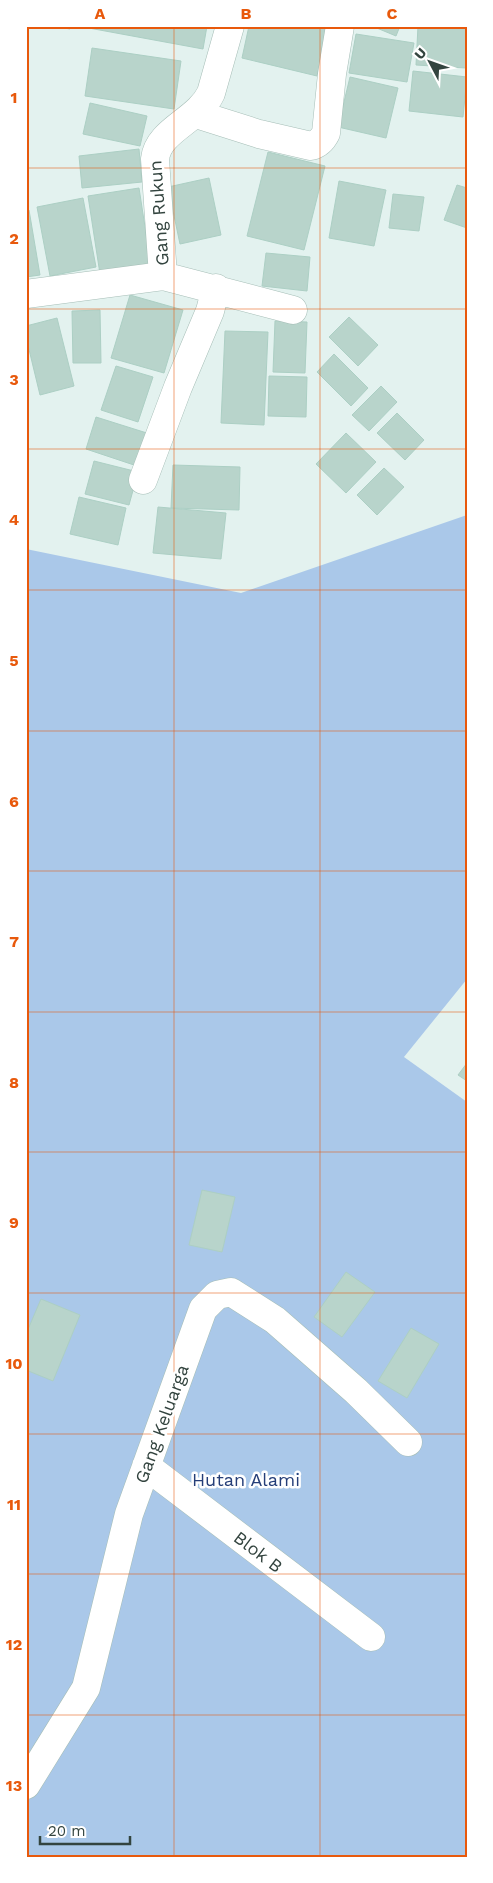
<svg xmlns="http://www.w3.org/2000/svg" width="493" height="1883" viewBox="0 0 493 1883" font-family="'Work Sans',sans-serif">
<rect width="100%" height="100%" fill="#e3f2ef"/>
<path fill="#aac8e9" d="M467,515v464l-63,78 63,45v755h-441v-1308l215,44z"/>
<path fill="#b8d4cb" stroke="#accfc4" d="M53,26h18l-1,3z
M78,26h129l-4,23z
M249,26h80l-12,50 -75,-18z
M372,26h28l-4,10z
M418,26h49l-1,42 -50,-3z
M356,34l58,9 -7,39 -58,-9z
M92,48l89,13 -7,48 -89,-13z
M413,71l54,6 -4,40 -54,-6z
M350,77l48,11 -12,50 -48,-11z
M90,103l57,13 -7,30 -57,-12z
M139,149l3,33 -60,6 -3,-32z
M268,152l57,14 -21,84 -57,-14z
M209,178l12,57 -41,9 -12,-57z
M339,181l47,9 -12,56 -45,-8z
M457,185l10,3v40l-23,-8z
M139,188l12,78 -51,8 -12,-78z
M393,194l31,3 -5,34 -30,-3z
M83,198l13,69 -46,9 -13,-69z
M29,210l11,65 -14,2v-66z
M266,253l44,4 -3,34 -45,-5z
M130,295l53,15 -19,63 -53,-15z
M100,310l1,53h-28l-1,-52z
M349,317l29,28 -20,21 -29,-29z
M57,318l17,68 -34,9 -14,-58v-11z
M275,321l32,1 -2,51 -32,-1z
M225,331l43,1 -4,93 -43,-2z
M334,354l34,34 -17,18 -34,-34z
M116,366l37,11 -15,45 -37,-12z
M269,376l38,1 -1,40 -38,-1z
M381,386l16,16 -28,29 -17,-16z
M397,413l27,27 -19,20 -28,-27z
M96,417l54,17 -10,33 -54,-18z
M346,433l30,29 -30,31 -30,-29z
M94,461l44,11 -9,33 -44,-11z
M173,465l67,2 -1,43 -68,-2z
M384,468l20,19 -27,28 -20,-20z
M79,497l47,11 -8,37 -48,-11z
M158,507l68,6 -5,46 -68,-6z
M467,1063v18l-9,-6z
M202,1190l33,7 -13,55 -33,-7z
M346,1272l29,20 -33,45 -28,-20z
M41,1299l39,16 -27,66 -27,-11v-36z
M411,1328l28,16 -32,54 -29,-17z"/>
<g fill="none" stroke-linecap="round" stroke-linejoin="round">
<defs>
<path id="minor" d="M196,114l63,20 52,12c8,-2 12,-7 15,-13l6,-59 8,-48
M163,276l130,34
M26,294l137,-18 -8,-117c3,-29 43,-38 56,-66l19,-67
M143,480l35,-93 32,-76 6,-23
M146,1466l225,171
M26,1785l60,-97 43,-174 74,-205 14,-14 14,-3 44,28 81,71 52,51"/>
</defs>
<use href="#minor" stroke="#a6beb7" stroke-width="29"/>
<use href="#minor" stroke="#fff" stroke-width="28"/>
</g>
<path fill="none" stroke="#e8590c" stroke-width="1" stroke-opacity="0.55" d="M174,26v1831M320,26v1831M26,168h441M26,309h441M26,449h441M26,590h441M26,731h441M26,871h441M26,1012h441M26,1152h441M26,1293h441M26,1434h441M26,1574h441M26,1715h441"/>
<g text-anchor="middle" stroke-width="5" stroke-linejoin="round" paint-order="stroke">
<g font-size="18" fill="#33443f" stroke="#fff">
<text transform="translate(159 213) rotate(-94)" y="6">Gang Rukun</text>
<text transform="translate(162 1424) rotate(-70)" y="6">Gang Keluarga</text>
<text transform="translate(258 1552) rotate(37)" y="6">Blok B</text>
</g>
<g font-size="18" fill="#253e78" stroke="#fff">
<text x="246" y="1486">Hutan Alami</text>
</g>
</g>
<rect width="493" height="1883" fill="none" stroke="#ffffff" stroke-width="55"/>
<g transform="translate(430 62) rotate(311)" stroke="#ffffff" stroke-width="4" paint-order="stroke">
<path d="M0-4L9 19L0 12L-9 19Z" fill="#33443f"/>
<text y="-8" font-size="14" font-weight="bold" text-anchor="middle" fill="#33443f">U</text>
</g>
<path d="M40 1836v8h90v-8" fill="none" stroke="#33443f" stroke-width="2.5"/>
<text x="48" y="1836" font-size="15" fill="#33443f" stroke="#ffffff" stroke-width="4" paint-order="stroke">20 m</text>
<rect x="28" y="28" width="438" height="1828" fill="none" stroke="#e8590c" stroke-width="2"/>
<g font-size="16" text-anchor="middle" font-weight="bold" fill="#e8590c">
<text x="100" y="19">A</text>
<text x="246" y="19">B</text>
<text x="392" y="19">C</text>
<text x="14" y="103">1</text>
<text x="14" y="244">2</text>
<text x="14" y="385">3</text>
<text x="14" y="525">4</text>
<text x="14" y="666">5</text>
<text x="14" y="807">6</text>
<text x="14" y="947">7</text>
<text x="14" y="1088">8</text>
<text x="14" y="1228">9</text>
<text x="14" y="1369">10</text>
<text x="14" y="1510">11</text>
<text x="14" y="1650">12</text>
<text x="14" y="1791">13</text>
</g>
</svg>
